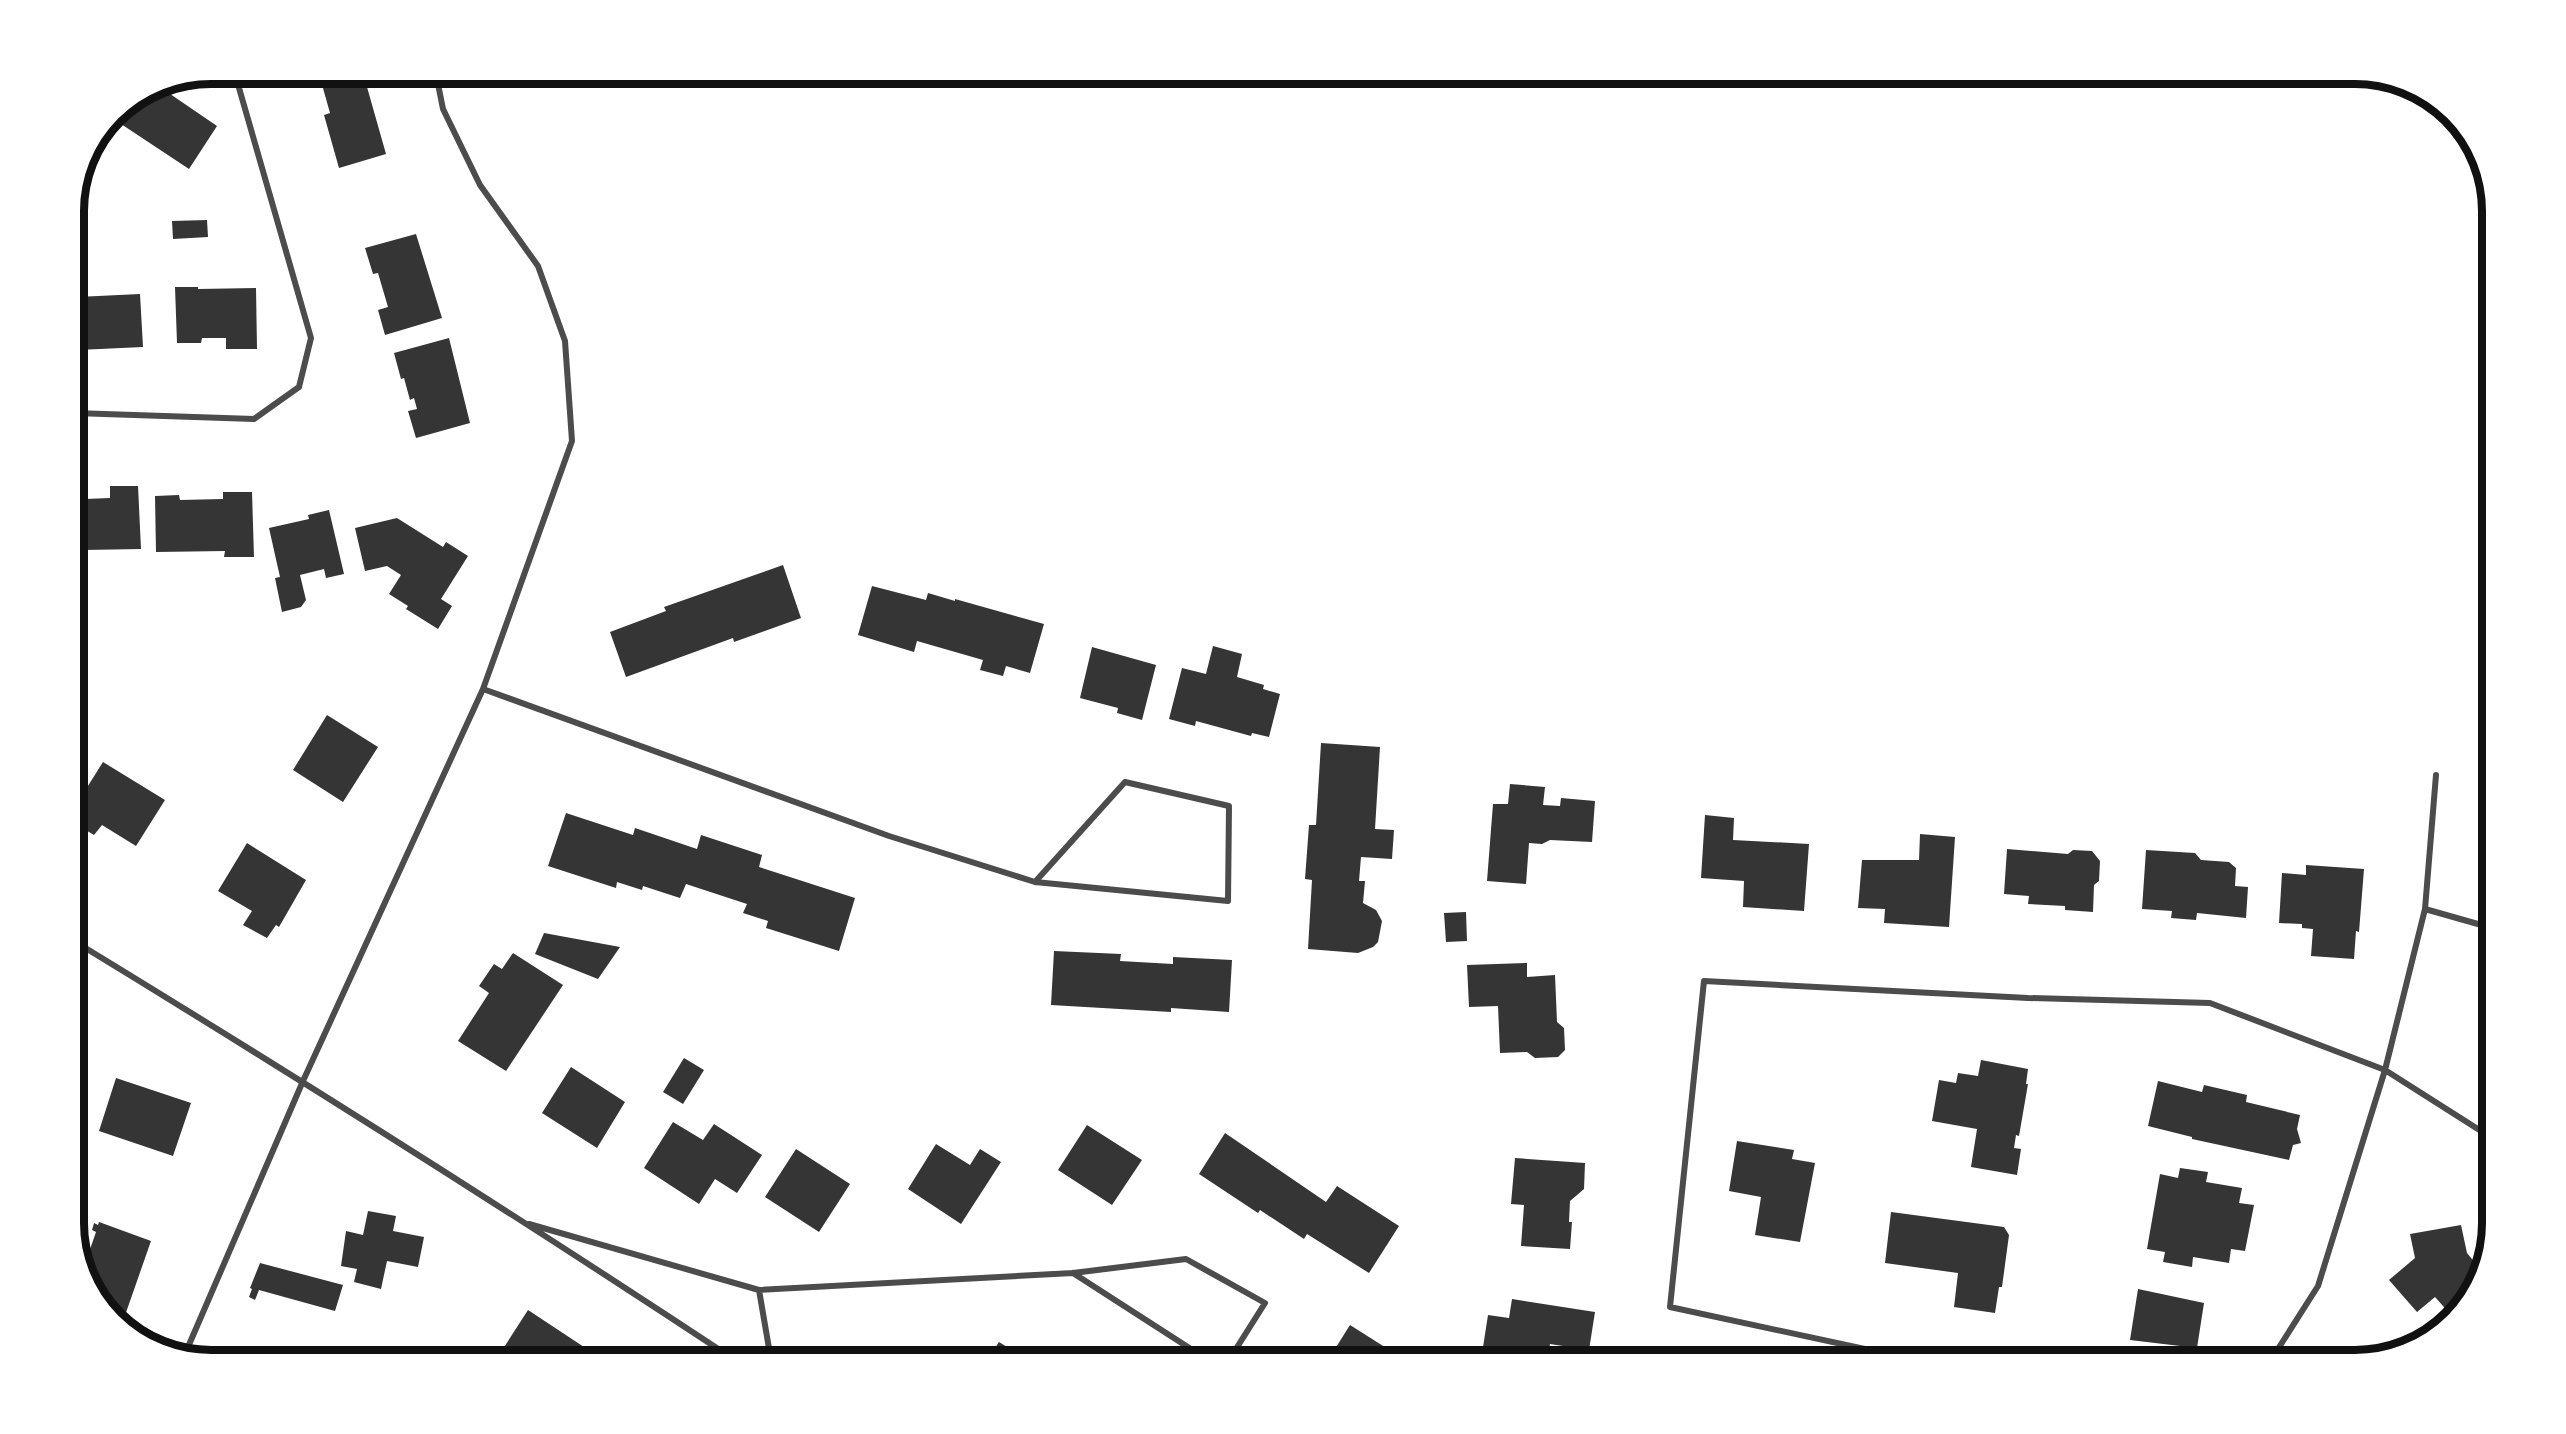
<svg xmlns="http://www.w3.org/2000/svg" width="2566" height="1434" viewBox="0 0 2566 1434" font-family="'Titillium Web',sans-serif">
<rect width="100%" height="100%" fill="#fff"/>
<path fill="#353535" d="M319,74h50l2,4 -6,2 21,74 -47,14 -15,-53 6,-2z
M157,85l60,41 -28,43 -74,-49 8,-13z
M207,220l1,17 -35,2 -1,-18z
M416,234l26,84 -57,17 -7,-25 10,-3 -10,-34 -5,1 -8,-26z
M175,287h23v2l58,-1 1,61h-31v-11h-24l-1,5h-24z
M140,294l3,53 -65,3v7h-4v-57l3,-1v-2z
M449,338l21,85 -54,15 -8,-27 9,-2 -3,-11 -4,2 -6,-22 -3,1 -7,-26z
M110,486h28l3,63 -57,1 1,-7 -11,1v-49h11v4l25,-1z
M223,492h29l2,65h-30l1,-6 -69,1 -1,-56 24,-1 1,5 43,-1z
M329,510l15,64 -18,4 -2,-9 -24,6 6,25 -5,7 -19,5 -7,-34 5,-1 -11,-49 40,-9 -1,-4z
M397,518l46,29 3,-5 22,14 -27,43 11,7 -14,23 -32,-20 2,-3 -19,-12 12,-19 -14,-9 -22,5 -10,-43z
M783,565l18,53 -67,24 -1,-4 -107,39 -16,-45 56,-21 -2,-4z
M872,586l54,14 2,-7 27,8v-2l89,25 -14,49 -24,-7 -3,10 -23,-6 3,-10 -66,-19 -3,11 -56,-17z
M1213,646l29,8 -5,23 27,8 -1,4 17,5 -11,43 -17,-4 -1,3 -55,-15 -1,5 -26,-7 13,-51 24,6z
M1092,647l64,18 -14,55 -25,-7 1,-5 -38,-10z
M327,715l51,32 -35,55 -50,-32z
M1321,743l59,4 -5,82 19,1 -2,29 -31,-2 -2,24h6l-2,22 13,7 6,11 -4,21 -5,5 -15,6 -50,-4 4,-69 -7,-1 4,-54h7z
M103,762l62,38 -29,46 -34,-21 -8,10 -20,-12 3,-12 -3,-3z
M1510,784l35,3 -2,18 17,1 1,-8 34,3 -3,41 -42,-2 -8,4 -13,-1 -3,41 -39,-3 6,-77h15z
M566,813l67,22 2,-7 62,21 4,-14 61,20 -3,12 96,31 -16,53 -73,-23 2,-7 -25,-8 4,-9 -61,-20 -6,14 -37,-12 -1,4 -25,-8 -1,6 -68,-22z
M1705,815l29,3 -1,22 76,4 -5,67 -61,-4 1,-26 -43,-3z
M1920,834l35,3 -6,90 -65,-4 1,-14 -27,-1 4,-48h57z
M247,843l59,37 -27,47 -3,-2 -9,13 -24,-13 9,-14 -34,-20z
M2007,849l61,5 5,-4 19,1 8,10 -1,20 -5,4 -1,27 -28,-2v-4l-37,-2 1,-8 -25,-2z
M2146,850l49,3 6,7 28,2 7,6 -1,18 13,1 -2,31 -49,-5 -1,7 -25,-2 1,-7 -30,-2z
M2306,865l58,4 -5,63 -3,-1 -2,28 -43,-3 2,-27 -11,-1v-4l-23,-1 3,-50 24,2z
M1466,912l1,29 -21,1 -2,-29z
M544,933l76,14 -22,32 -63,-25z
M1054,951l67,3 -1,7 53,3v-7l59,3 -3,52 -58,-4v4l-120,-7z
M513,953l50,32 -57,86 -48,-30 31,-48 -10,-7 15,-22 8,5z
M1527,963v14l28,-2 2,47 7,6 1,22 -7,7 -23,1 -8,-6 -27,1 -2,-47 -29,1 -2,-42z
M684,1058l20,12 -21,34 -20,-12z
M2492,1059v25l-11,-6z
M1981,1060l47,9 -2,15h2l-9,52 -3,-1 -2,13 7,1 -4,26 -46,-8 6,-38 -45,-8 7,-41 17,3 2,-10 20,3z
M571,1067l54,35 -28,46 -55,-35z
M116,1078l75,25 -18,53 -74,-25z
M2158,1081l44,11 2,-7 43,10 -1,7 54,13 -3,14 4,14 -8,2 -4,15 -97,-21v-2l-44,-11z
M673,1122l30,18 11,-16 48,31 -25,38 -22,-14 -16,25 -55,-36z
M1087,1125l55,35 -30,45 -54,-35z
M1225,1133l101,69 11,-16 62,40 -30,47 -62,-39 -3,5 -44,-29 -2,3 -59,-39z
M1737,1141l57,9 -2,9 23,4 -15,79 -45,-7 6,-38 -32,-6z
M936,1144l34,21 10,-16 21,13 -40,62 -53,-35z
M796,1149l54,35 -31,48 -54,-35z
M1515,1158l70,5 -1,26 -14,12 -1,21h3l-2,27 -49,-3 3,-41 -13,-1z
M2180,1168l28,4 -2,10 36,6 -3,15 15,2 -9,46 -14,-2 -2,14 -36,-6 -1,10 -29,-5 2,-10 -18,-3 13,-75 18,4z
M368,1211l28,5 -3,15 31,6 -6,30 -31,-6 -6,28 -27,-7 3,-13 -16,-3 5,-35 17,4z
M1891,1212l113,15 5,8 -7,52h-3l-4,26 -41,-6 4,-34 -73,-10z
M99,1222l52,19 -29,83 -26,-25 -11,-35 11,-32 -4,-2 2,-7 4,2z
M2461,1225l6,28 13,16 -6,23 -23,23 -16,-18 -18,15 -28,-32 26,-22 -5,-24z
M260,1263l83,22 -8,26 -76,-21 -4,10 -6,-3 3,-8 -2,-1z
M2138,1289l66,14 -7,45 -67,-8z
M1512,1299l83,13 -6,38 -39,-6 -2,16h-67l7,-45 21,3z
M528,1310l56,37 -9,13h-61l-13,-8z
M1350,1325l49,31 -1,3 2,1h-72z
M999,1342l29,18h-41z"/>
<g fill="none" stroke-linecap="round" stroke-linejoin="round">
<path stroke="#4c4c4c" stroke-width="6" d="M74,413l180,6 45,-32 12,-49 -76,-264
M483,689l406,147 146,46 193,19 1,-95 -104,-24 -90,100
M2425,909l11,-134
M74,941c223,136 443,275 661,419
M529,1224l230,66 314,-17 113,-14 79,44 -36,57
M1073,1273l135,87
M759,1290l12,70
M185,1354l118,-273 180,-392 89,-248 -7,-100 -27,-75 -58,-81 -37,-76 -7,-35
M1916,1360l-246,-53 34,-326 324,17 182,5 175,67 107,68
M2271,1360l47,-74 67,-216 40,-161 67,19"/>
</g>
<path d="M0 0H2566V1434H0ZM211 84H2355A127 127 0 0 1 2482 211V1223A127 127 0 0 1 2355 1350H211A127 127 0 0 1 84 1223V211A127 127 0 0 1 211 84Z" fill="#fff" fill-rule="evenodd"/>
<path fill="none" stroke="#111" stroke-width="8" d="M211 84H2355A127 127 0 0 1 2482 211V1223A127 127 0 0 1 2355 1350H211A127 127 0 0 1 84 1223V211A127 127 0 0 1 211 84Z"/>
</svg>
